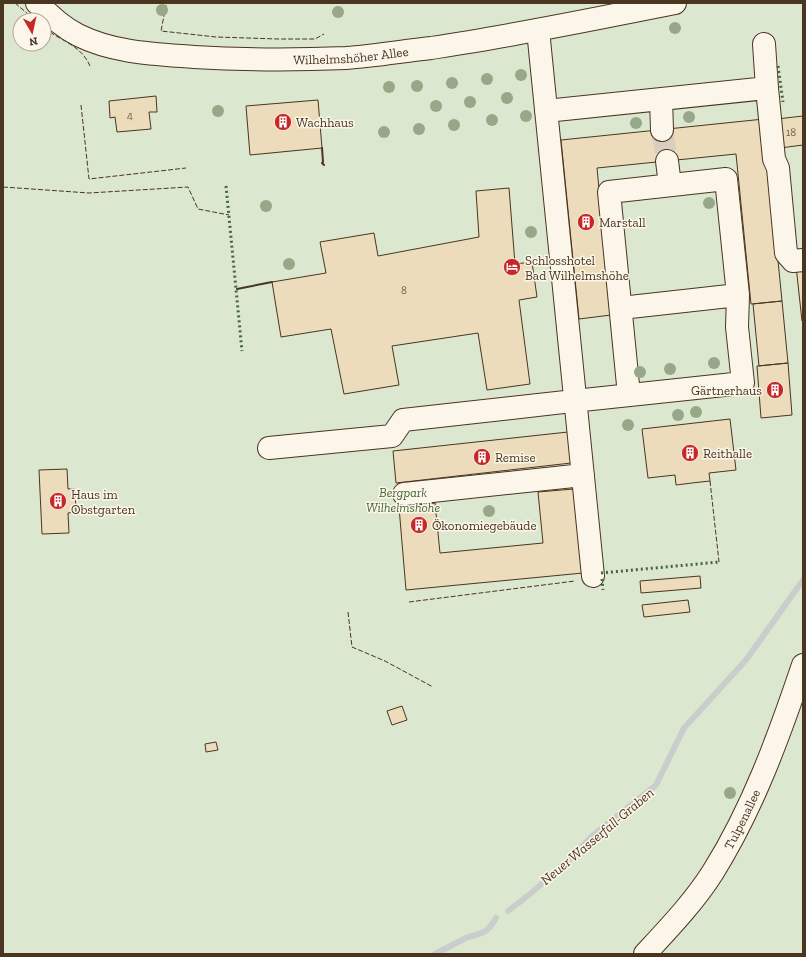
<svg xmlns="http://www.w3.org/2000/svg" width="806" height="957" viewBox="0 0 806 957" font-family="'Zilla Slab',serif">
<rect width="100%" height="100%" fill="#fbf6e9"/>
<path fill="#dce7d0" stroke="#887966" fill-rule="evenodd" d="M3,3h800v951h-800zM20,20h24v24h-24z"/>
<g fill="none" stroke-linecap="round" stroke-linejoin="round">
<path stroke="#c9cecd" stroke-width="6" d="M508,911l22,-17 40,-35 22,-23 64,-51 28,-57 62,-68 57,-80
M435,954c10,-5 21,-11 31,-16 17,-6 20,-3 30,-20"/>
</g>
<path fill="#ecdcbc" stroke="#4a3520" d="M156,96l1,16h-8l2,17 -34,3 -2,-15 -5,1 -1,-17z
M318,100l4,48 -72,7 -4,-49z
M803,116v29l-23,3 -3,-29z
M764,119l18,182 -31,3 -15,-150 -139,14 14,147 -32,4 -18,-179z
M509,188l6,76 17,-2 5,35 -18,3 11,84 -43,6 -9,-57 -86,13 7,39 -55,9 -13,-65 -50,8 -9,-55 54,-9 -6,-31 54,-9 4,23 101,-19 -3,-46z
M796,266h7v55h-1z
M782,301l6,62 -29,3 -6,-62z
M788,363l4,52 -31,3 -4,-52z
M730,419l6,51 -27,3 1,8 -18,2 -16,2 -1,-10 -27,3 -6,-49z
M568,432l3,31 -175,20 -3,-32z
M67,469l1,20h7l1,23 -8,1 1,20 -27,1 -3,-64z
M574,489l9,84 -177,17 -7,-83 36,-4 5,50 103,-10 -5,-51z
M700,576l1,12 -60,5 -1,-12z
M688,600l2,12 -46,5 -2,-12z
M402,706l5,14 -15,5 -5,-14z
M216,742l2,8 -12,2 -1,-8z"/>
<g fill="none" stroke-linecap="round" stroke-linejoin="round">
<path stroke="#d8cfc1" stroke-width="22" stroke-dasharray="22 11" stroke-linecap="butt" d="M662,130l5,31"/>
<defs>
<path id="minor" d="M538,30l55,546
M767,88l7,71 4,9 8,85 7,8 10,-1
M661,99l1,31
M546,111l221,-23 -3,-44
M667,161l3,24
M621,308l117,-13
M269,448l123,-12 11,-16c113,-13 227,-25 340,-37l-6,-56 1,-32 -12,-116 -117,13 20,203
M404,494l179,-19"/>
<g id="major">
<path id="s1" d="M37,3c13,12 25,24 41,32 36,18 77,19 116,22 51,3 102,3 152,1 29,-2 57,-7 85,-10 82,-12 163,-29 244,-45"/>
<path id="s2" d="M645,954c24,-26 49,-52 68,-82 40,-64 66,-136 90,-207"/>
</g>
</defs>
<use href="#minor" stroke="#4a3520" stroke-width="24"/>
<use href="#major" stroke="#4a3520" stroke-width="24"/>
<use href="#minor" stroke="#fbf6e9" stroke-width="22"/>
<use href="#major" stroke="#fbf6e9" stroke-width="22"/>
<path stroke="#436837" stroke-width="3" stroke-dasharray="2 3" stroke-linecap="butt" d="M778,66l5,36
M226,186l16,165
M601,573l118,-11
M602,579l1,11"/>
<path stroke="#4a3520" stroke-width="1" stroke-dasharray="5 2" stroke-linecap="butt" d="M15,3l20,17
M166,5l-5,26 55,6 62,2h37l9,-5
M44,28c17,13 37,17 46,38
M81,105l8,74 97,-11
M3,187l86,6 99,-6 10,22 31,6
M710,481l9,81
M409,602l166,-21
M348,612l4,35 33,14 48,26"/>
<path stroke="#4a3520" stroke-width="2" d="M322,148l1,14 -1,1 2,2
M237,289l35,-7"/>
</g>
<g fill="#96a887">
<circle cx="162" cy="10" r="6"/>
<circle cx="338" cy="12" r="6"/>
<circle cx="675" cy="28" r="6"/>
<circle cx="521" cy="75" r="6"/>
<circle cx="487" cy="79" r="6"/>
<circle cx="452" cy="83" r="6"/>
<circle cx="417" cy="86" r="6"/>
<circle cx="389" cy="87" r="6"/>
<circle cx="507" cy="98" r="6"/>
<circle cx="470" cy="102" r="6"/>
<circle cx="436" cy="106" r="6"/>
<circle cx="218" cy="111" r="6"/>
<circle cx="526" cy="116" r="6"/>
<circle cx="689" cy="117" r="6"/>
<circle cx="492" cy="120" r="6"/>
<circle cx="636" cy="123" r="6"/>
<circle cx="454" cy="125" r="6"/>
<circle cx="419" cy="129" r="6"/>
<circle cx="384" cy="132" r="6"/>
<circle cx="709" cy="203" r="6"/>
<circle cx="266" cy="206" r="6"/>
<circle cx="531" cy="232" r="6"/>
<circle cx="289" cy="264" r="6"/>
<circle cx="714" cy="363" r="6"/>
<circle cx="670" cy="369" r="6"/>
<circle cx="640" cy="372" r="6"/>
<circle cx="696" cy="412" r="6"/>
<circle cx="678" cy="415" r="6"/>
<circle cx="628" cy="425" r="6"/>
<circle cx="489" cy="511" r="6"/>
<circle cx="730" cy="793" r="6"/>
</g>
<defs>
<symbol id="building-disc" viewBox="-11 -11 22 22"><circle r="9.5" fill="#c62828" stroke="#fbf6e9"/><path d="M-4-6H4V6H1V3H-1V6H-4ZM-2.5-4.3h1.7v1.8h-1.7ZM.8-4.3h1.7v1.8H.8ZM-2.5-1h1.7V.8h-1.7ZM.8-1h1.7V.8H.8Z" fill="#fff"/></symbol>
<symbol id="hotel-disc" viewBox="-11 -11 22 22"><circle r="9.5" fill="#c62828" stroke="#fbf6e9"/><path d="M-6-4.5h1.5V1H6V5H4.5V3h-9V5H-6ZM-4 0a1.8 1.8 0 1 1 3.6 0ZM.5 0V-2.5h3Q6-2.5 6 0Z" fill="#fff"/></symbol>
</defs>
<g fill-rule="evenodd">
<use href="#building-disc" x="273" y="112" width="20" height="20"/>
<use href="#building-disc" x="576" y="212" width="20" height="20"/>
<use href="#hotel-disc" x="502" y="257" width="20" height="20"/>
<use href="#building-disc" x="765" y="380" width="20" height="20"/>
<use href="#building-disc" x="680" y="443" width="20" height="20"/>
<use href="#building-disc" x="472" y="447" width="20" height="20"/>
<use href="#building-disc" x="48" y="491" width="20" height="20"/>
<use href="#building-disc" x="409" y="515" width="20" height="20"/>
</g>
<g text-anchor="middle" stroke-width="3" stroke-linejoin="round" paint-order="stroke">
<g font-size="11" fill="#725f47">
<text x="130" y="119">4</text>
<text x="791" y="136">18</text>
<text x="404" y="294">8</text>
</g>
<g font-size="13" fill="#4a3520" stroke="#fbf6e9">
<text dy="5" stroke="none"><textPath href="#s1" startOffset="328">Wilhelmshöher Allee</textPath></text>
<text dy="5" stroke="none"><textPath href="#s2" startOffset="167">Tulpenallee</textPath></text>
</g>
<g font-size="13" fill="#4a3520" stroke="#fbf6e9" text-anchor="start">
<text x="296" y="127">Wachhaus</text>
<text x="599" y="227">Marstall</text>
<text x="525" y="265">Schlosshotel<tspan x="525" dy="15">Bad Wilhelmshöhe</tspan></text>
<text x="762" y="395" text-anchor="end">Gärtnerhaus</text>
<text x="703" y="458">Reithalle</text>
<text x="495" y="462">Remise</text>
<text x="71" y="499">Haus im<tspan x="71" dy="15">Obstgarten</tspan></text>
<text x="432" y="530">Ökonomiegebäude</text>
</g>
<g font-size="13" font-style="italic" fill="#436837" stroke="#fbf6e9">
<text x="403" y="497">Bergpark<tspan x="403" dy="15">Wilhelmshöhe</tspan></text>
</g>
<g font-size="14" font-style="italic" fill="#4a3520" stroke="#fbf6e9">
<text transform="translate(597 836) rotate(-40)" y="5">Neuer Wasserfall-Graben</text>
</g>
</g>
<rect width="806" height="957" fill="none" stroke="#4a3520" stroke-width="8"/>
<g transform="translate(32 32) rotate(171)"><circle r="19" fill="#fbf6e9" stroke="#b4a999"/>
<path d="M0-3L7 15L0 10L-7 15Z" fill="#c62828"/>
<text y="-6" font-size="11" font-weight="bold" text-anchor="middle" fill="#4a3520">N</text>
</g>
</svg>
